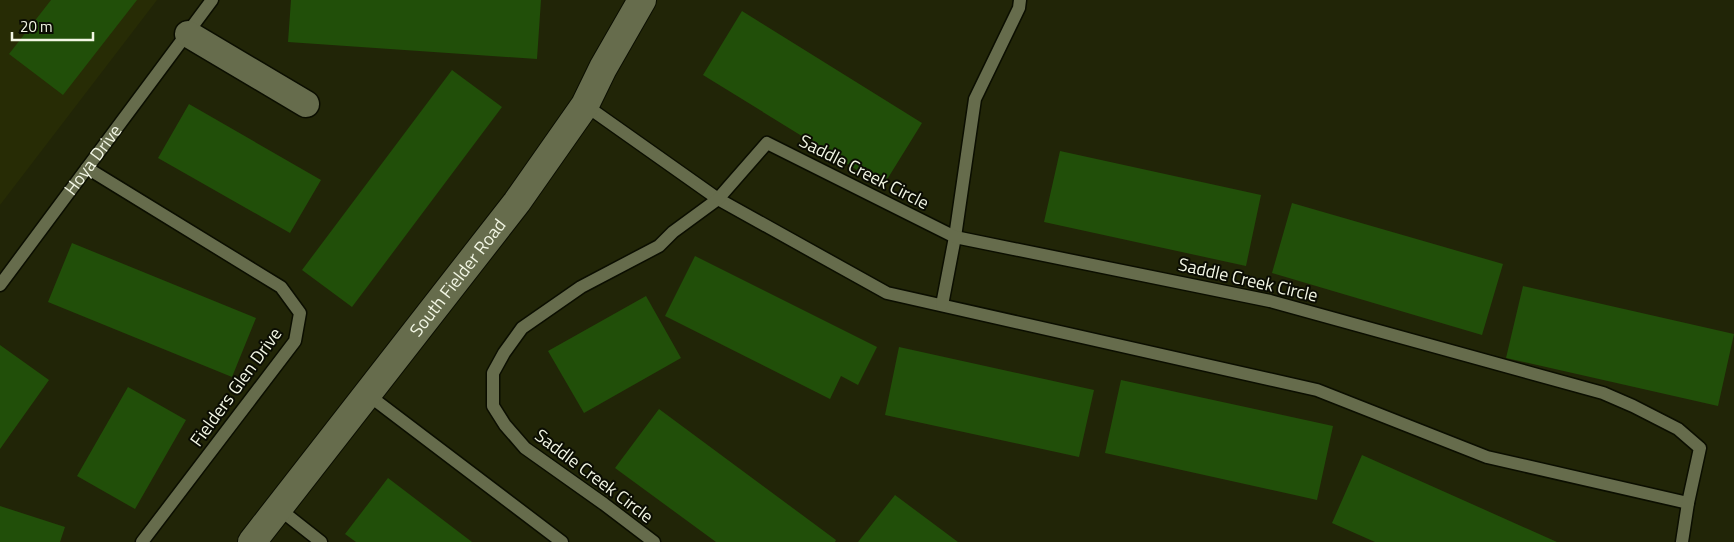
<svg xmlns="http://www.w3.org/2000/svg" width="1734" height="542" viewBox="0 0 1734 542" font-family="'Titillium Web',sans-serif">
<rect width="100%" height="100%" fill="#212507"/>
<path fill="#272c05" d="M0,0h157l-157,205z"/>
<path fill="#214f09" d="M51,0h86l-74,95 -54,-41z
M291,0h250l-4,59 -249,-17z
M742,11l180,112 -39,63 -180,-111z
M452,70l50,37 -150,200 -50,-37z
M189,104l132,76 -31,53 -132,-75z
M1060,151l201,44 -15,71 -202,-44z
M1292,203l211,61 -21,71 -210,-62z
M72,243l184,75 -24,59 -184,-75z
M695,256l182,91 -19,38 -17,-9 -11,23 -165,-83z
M1523,286l211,48 -16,72 -212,-48z
M646,296l35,62 -97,55 -36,-62z
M0,345l49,35 -49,69z
M899,347l195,43 -15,67 -194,-42z
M1121,380l212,46 -16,74 -212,-47z
M128,387l58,33 -51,89 -58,-33z
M659,409l177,131 -1,2h-119l-101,-74z
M1362,455l195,87h-182l-43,-19z
M388,478l84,64h-116l-11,-8z
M895,495l63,47h-100z
M0,506l65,21 -5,15h-60z"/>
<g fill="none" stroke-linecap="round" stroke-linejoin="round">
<defs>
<g id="service">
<path d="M585,105l133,94 169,94 430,97 170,67 201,46"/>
<path d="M87,168l194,119 19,26 -5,28 -153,201"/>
<path id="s1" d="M0,285l212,-285"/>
<path d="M942,305l13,-68 20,-138 44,-91 1,-8"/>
<path d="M367,394l195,148"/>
<path d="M278,508l43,34"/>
<path d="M654,542l-50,-38 -79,-56 -20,-23 -12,-19v-33l11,-20 18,-25 59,-41 78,-41 14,-14 45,-33 49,-56 188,94 315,64 333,92 30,13 45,23 22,19 -12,55 -6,39"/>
</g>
<path id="minor" d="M188,34l118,70"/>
<g id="tertiary">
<path id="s2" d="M252,542l265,-340 68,-97 18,-37 39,-68"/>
</g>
</defs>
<use href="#service" stroke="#0b0e00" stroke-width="15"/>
<use href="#minor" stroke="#0b0e00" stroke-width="29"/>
<use href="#tertiary" stroke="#0b0e00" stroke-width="30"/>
<use href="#service" stroke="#666c4c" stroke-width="12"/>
<use href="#minor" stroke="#666c4c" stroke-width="26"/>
<use href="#tertiary" stroke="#666c4c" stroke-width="28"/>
</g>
<g text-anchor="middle" stroke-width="4" stroke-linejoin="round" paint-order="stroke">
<g font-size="18" fill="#f2f6e4" stroke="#0b0d03">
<text dy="6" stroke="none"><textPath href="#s1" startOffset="156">Hoya Drive</textPath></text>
<text transform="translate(864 172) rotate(27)" y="6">Saddle Creek Circle</text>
<text dy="6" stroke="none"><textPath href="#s2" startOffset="335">South Fielder Road</textPath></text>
<text transform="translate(1248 280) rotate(13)" y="6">Saddle Creek Circle</text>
<text transform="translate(236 387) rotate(-54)" y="6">Fielders Glen Drive</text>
<text transform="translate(594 476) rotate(37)" y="6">Saddle Creek Circle</text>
</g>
</g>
<path d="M12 32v8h81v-8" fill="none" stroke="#f2f6e4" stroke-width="2.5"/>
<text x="20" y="32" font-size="15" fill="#f2f6e4" stroke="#0b0d03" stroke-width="4" paint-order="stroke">20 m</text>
</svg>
